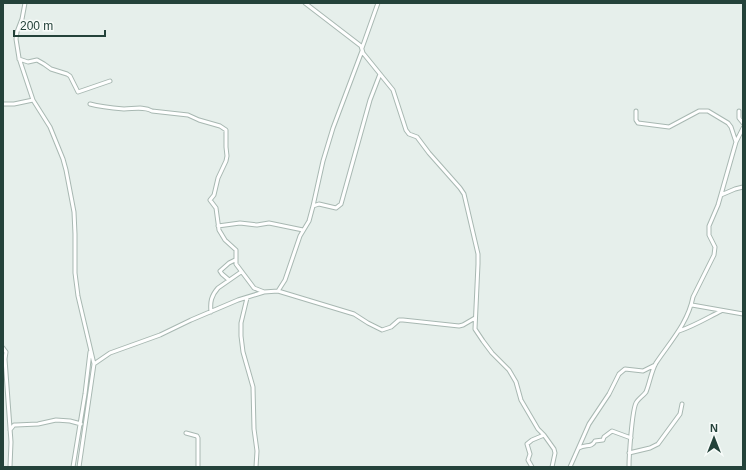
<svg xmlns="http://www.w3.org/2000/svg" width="746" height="470" viewBox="0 0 746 470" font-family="Arial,sans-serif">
<rect width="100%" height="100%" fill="#e6efeb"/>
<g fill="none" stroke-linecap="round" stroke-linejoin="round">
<defs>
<path id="minor" d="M25,3l-3,16 -5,13 -1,7 3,19 14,42 17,27 13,32 3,11 8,42 1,22v39l3,23 16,68 -15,103
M305,3l56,43 2,7 30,37 13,40 3,4 8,3 12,16 31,35 4,6 14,60v10l-3,65 8,12 9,12 17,17 7,12 5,18 17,29 6,6 10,14 1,4 -3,14
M362,48l16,-45
M19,59l9,3 9,-2 7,4 7,5 16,5 3,2 8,16 32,-11
M3,104h11l19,-4
M90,104c11,3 22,4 34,5 9,0 20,-3 28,2l36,4 11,5 21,6 6,4v17l1,9 -1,5 -8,17 -4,17 -4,5 6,8 3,22 6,10 11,10v14l18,24 10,4
M636,111v9l2,3 31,4 30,-16h9l20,12 3,4 5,15
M739,111v7l4,5
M721,195l14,-6 8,-2
M313,206l10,-45 10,-33 29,-77
M218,226l22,-3 17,2 12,-2 34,7
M229,280l-7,-6 -2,-3 9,-8 6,-3
M278,291l76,23 14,9 14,7 9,-3 8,-7h4l56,6 4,-1 12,-7
M247,298l-6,25v13l2,16 10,35 1,42 3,22 -1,16
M692,305l51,9
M211,312c-1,-10 0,-16 7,-24l23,-16
M679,331c15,-5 28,-13 42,-20
M3,348l3,4 -1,7 6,83 -1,25
M94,364l16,-11 50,-18 31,-15 47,-20 26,-8 14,-1 7,-11 15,-44 9,-15 4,-15 6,-2 17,4 5,-4 29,-104 10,-26
M10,430l4,-5h2l22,-1 18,-4 14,1 11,3
M186,433l11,3 1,2v29
M579,448c6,-4 13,0 16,-7l8,-1 1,-3 8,-6 19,7
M629,453l21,-5 8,-4 22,-30 2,-10
M73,467l12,-73 5,-42
M532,467l-4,-7 2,-6 -3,-10 5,-4 12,-5
M570,467l19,-43 20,-30 10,-20 6,-5 18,2 12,-6
M629,467c0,-11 3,-56 7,-64 2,-4 7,-7 10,-11 4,-10 5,-20 10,-29 14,-21 32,-40 37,-66l21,-42 1,-8 -6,-12v-9l9,-21 18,-63 7,-14"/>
</defs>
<use href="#minor" stroke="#a8b8b2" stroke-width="5"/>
<use href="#minor" stroke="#fff" stroke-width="3"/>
</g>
<rect width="746" height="470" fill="none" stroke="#24423a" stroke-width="8"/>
<g transform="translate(714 438)" stroke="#f7fbf9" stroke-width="3" paint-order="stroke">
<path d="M0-3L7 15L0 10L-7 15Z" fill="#24423a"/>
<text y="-6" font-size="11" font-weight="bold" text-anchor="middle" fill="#24423a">N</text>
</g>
<path d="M14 30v6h91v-6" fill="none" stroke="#24423a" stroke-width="2"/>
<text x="20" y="30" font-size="12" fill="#24423a" stroke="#f7fbf9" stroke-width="3" paint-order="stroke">200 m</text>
</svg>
